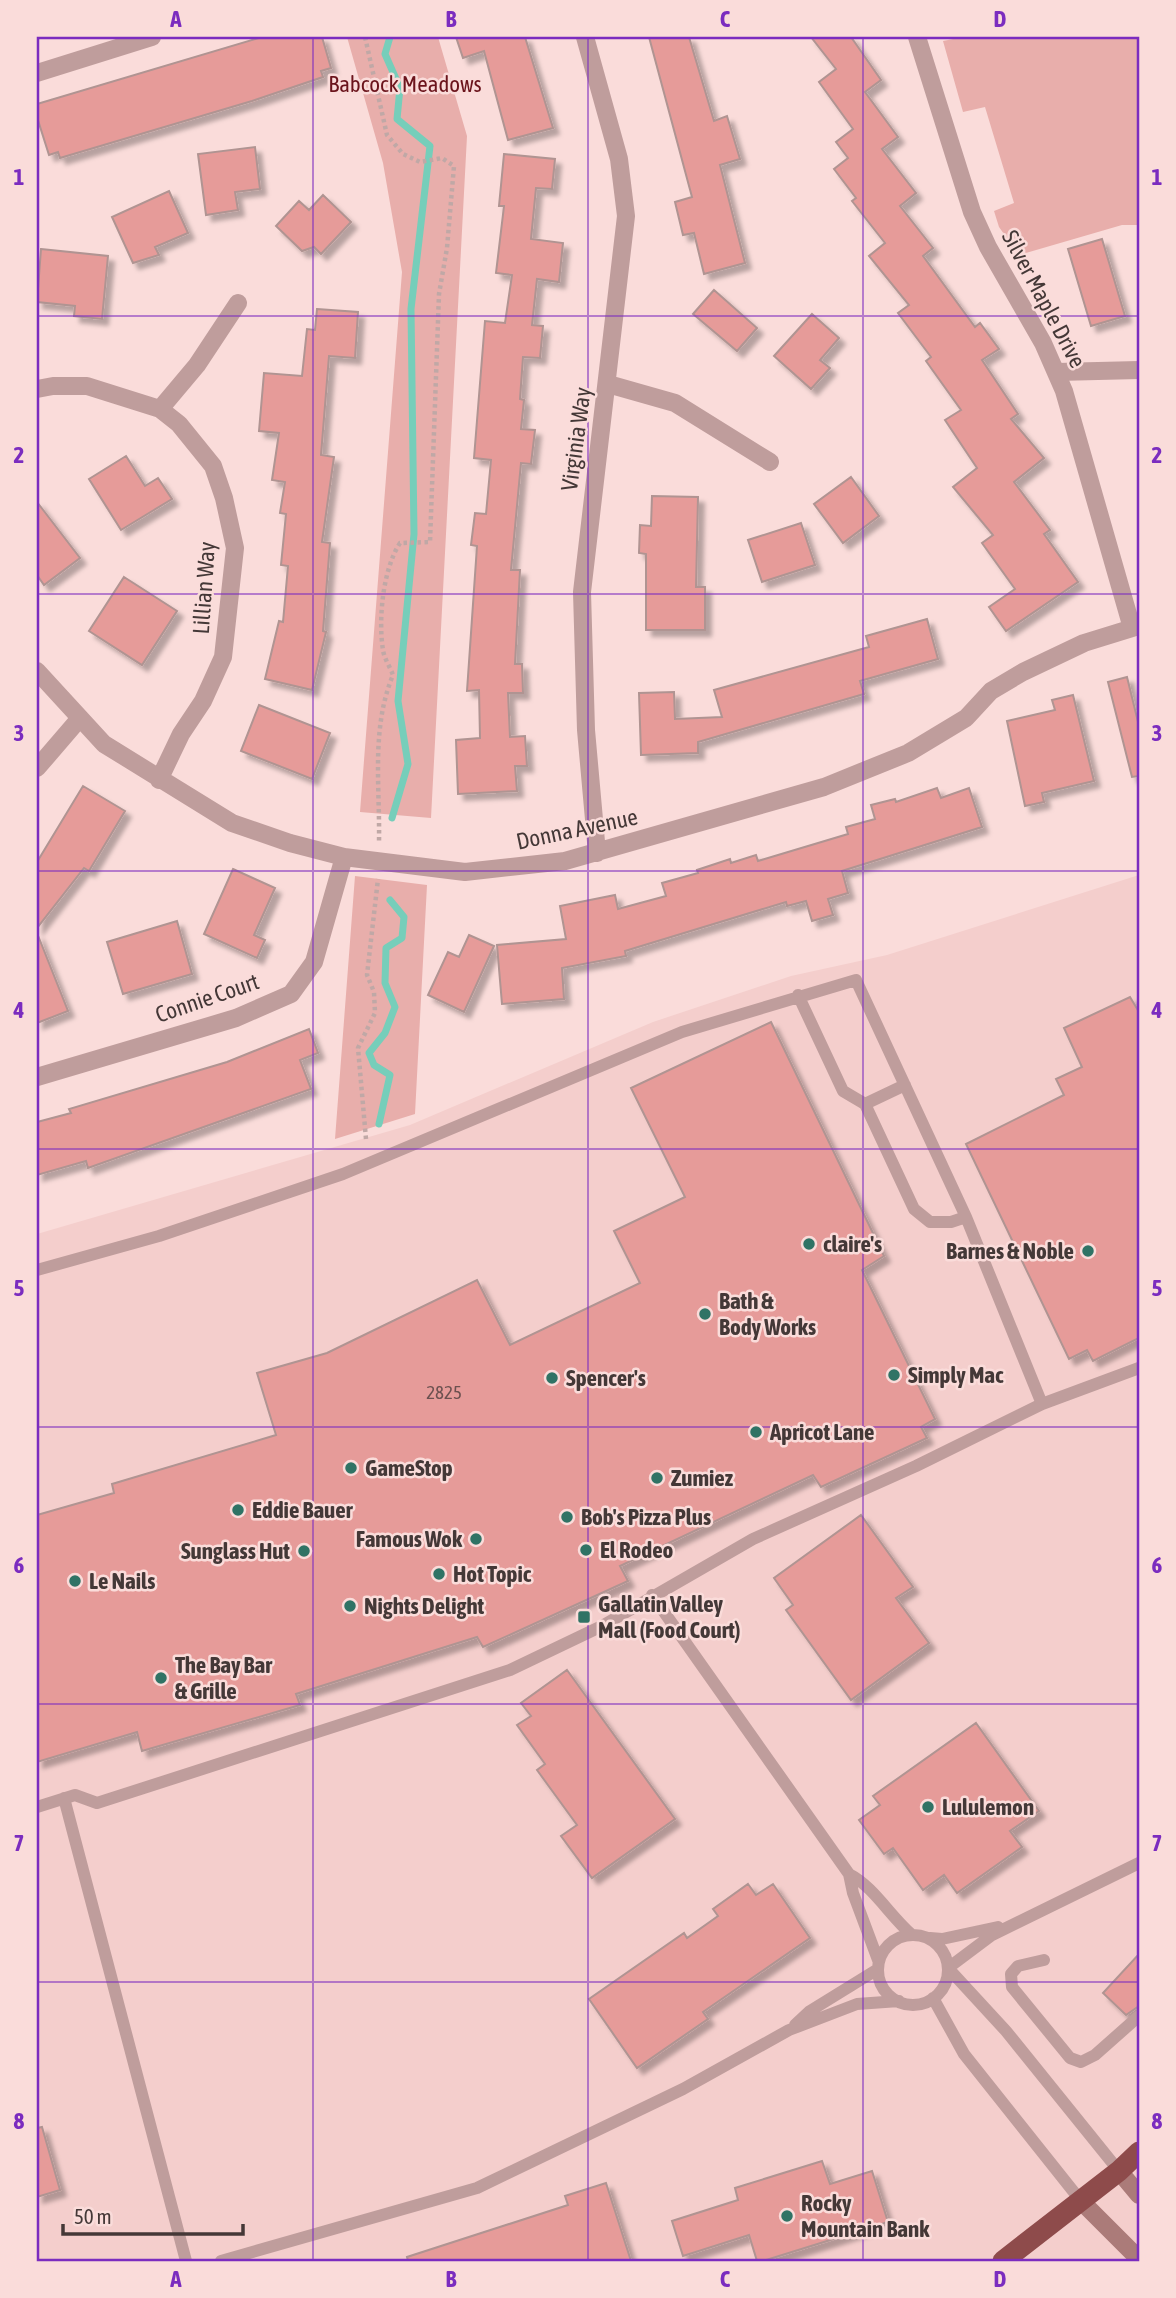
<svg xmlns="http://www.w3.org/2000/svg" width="1176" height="2298" viewBox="0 0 1176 2298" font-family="'Asap Condensed',sans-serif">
<defs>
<filter id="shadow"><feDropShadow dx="6" dy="6" stdDeviation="2" flood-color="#0004"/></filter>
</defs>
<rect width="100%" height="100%" fill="#fadcda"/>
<path fill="#f4cecc" d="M1139,875v1386h-1102v-1027l373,-109 243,-103 138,-46 96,-21z"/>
<path fill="#e8aeab" d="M347,37h91l29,99 -36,682 -71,-6 42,-540 -19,-109z
M963,37h176v188h-17l-103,30 -20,-28 -5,-16 20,-8 -29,-96 -22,5 -20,-71z
M355,876l72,9 -12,229 -80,25z"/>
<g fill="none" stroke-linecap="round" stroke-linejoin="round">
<path stroke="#76ceba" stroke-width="7" d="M390,37l-5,17 15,34 -3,31 33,27 -19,163 3,225 -16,167 10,63 -16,54
M379,1124l11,-49 -16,-10 -5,-12 16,-20 10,-26 -10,-24 1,-35 16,-10 2,-21 -14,-17"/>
</g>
<path fill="#e69b99" stroke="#b09492" stroke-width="2" filter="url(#shadow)" d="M262,37h60l9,31 -10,3 2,6 -71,24 -192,57 -2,-6 -9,3 -12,-38v-13z
M456,37h69l28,91 -45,12 -24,-89 -21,7z
M649,37h40l25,84 13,-5 13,43 -20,6 25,98 -41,11 -10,-41 -11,2 -8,-33 17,-5z
M811,37h40l30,43 -16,12 33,45 -16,12 34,44 -16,13 33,42 -10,8 52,71 5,-4 19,26 -17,11 36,54 -7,5 33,39 -30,24 36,48 -6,4 34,48 -72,49 -17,-24 26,-18 -33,-46 11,-8 -40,-48 24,-19 -32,-48 16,-10 -35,-49 5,-4 -33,-44 11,-8 -40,-49 16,-13 -33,-42 4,-3 -22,-29 14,-11 -12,-16 17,-13 -34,-47 17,-13z
M255,147l5,42 -25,3 3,18 -32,5 -8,-61z
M504,154l51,5 -3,30 -16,-1 -5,51 32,4 -4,39 -22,-3 -5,46 11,1 -3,32 -17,-1 -3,42 4,1 -3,29 14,1 -4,34 -10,-1 -10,107h9l-5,94h7l1,29h-15l2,44 15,-1 2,30h-12l2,25 -59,3 -2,-54 24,-2 -1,-48 -12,1 10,-145 -6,-1 4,-32 11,1 5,-54 -17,-2 11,-137 20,2 7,-48 -16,-2 8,-67h-5z
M169,191l19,42 -33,14 4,8 -26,8 -21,-46z
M323,195l28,27 -30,32 -7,-7 -12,4 -26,-25 23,-25 10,9z
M1102,239l23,77 -34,10 -23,-77z
M41,249l67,7 -6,63 -28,-3 1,-10 -38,-4z
M714,290l43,38 -20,23 -44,-37z
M317,309l41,3 -3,46 -26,-2 -8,99 13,2 -12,85 8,1 -7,88 3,1 -14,58 -47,-11 14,-58 4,1 5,-56 -7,-1 5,-51 -6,-1 5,-31 -13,-2 7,-47 -20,-2 5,-58 38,3 5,-47 8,1z
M812,314l27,24 -19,22 10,8 -19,21 -37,-33z
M126,456l19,30 13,-8 14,21 -51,31 -32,-51z
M851,477l28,39 -36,27 -29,-39z
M652,496l46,1 -2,90h9v43h-59v-76l-7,-1 1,-28 11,1z
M37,502l43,56 -36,27 -7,-10z
M801,523l14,42 -53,17 -14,-42z
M124,577l53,34 -35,54 -53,-34z
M927,619l11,40 -78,22 4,13 -166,48v11l-57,2 -2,-62 35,-1 1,27 47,-2 -8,-27 155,-43 -3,-11z
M1127,677l12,49v50l-7,1 -24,-95z
M1073,695l21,86 -52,12 2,9 -19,4 -18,-85 48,-11 -3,-10z
M259,705l71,28 -18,46 -71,-28z
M83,786l42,25 -36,60 -5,-3 -47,60v-66z
M937,788l4,10 28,-10 13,39 -140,44 6,22 -20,6 5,16 -21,6 -6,-20 -19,5 -1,-4 -161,49 1,5 -64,12 2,31 -62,5 -5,-59 69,-6 -6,-33 55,-11 3,14 48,-13 -4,-13 36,-10 -1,-3 33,-11 1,4 25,-8 2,6 90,-27 -2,-7 29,-8 -4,-14 24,-6 1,3z
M233,869l42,19 -21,47 11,5 -8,18 -53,-24z
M177,921l15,53 -69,20 -16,-52z
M37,933l31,78 -31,12z
M469,935l25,11 -30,66 -36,-17 20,-43 11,5z
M1130,997l9,15v326l-46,23 -6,-11 -18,9 -103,-215 98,-49 -8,-16 26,-12 -18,-39z
M771,1022l113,234 -22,14 73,149 -14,8 6,11 -106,49 -8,-12 -193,91 8,15 -145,66 -6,-10 -181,57 4,11 -158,46 -5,-19 -100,30v-247l77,-22 -2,-9 164,-49 -19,-62 70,-20 150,-73 33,65 130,-62 -26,-52 71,-34 -54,-109z
M309,1029l9,24 -18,7 11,29 -223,79 -2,-7 -49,14v-53l34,-9 -2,-4 158,-47z
M861,1515l52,72 -17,11 33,45 -78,57 -65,-90 7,-5 -19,-27z
M567,1670l108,149 -83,59 -31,-42 16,-11 -40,-55 8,-6 -28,-39 14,-9 -10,-13z
M976,1723l63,88 -29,20 12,16 -65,46 -13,-18 -21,15 -30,-42 -9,6 -25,-34 21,-15 -7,-9z
M748,1884l8,11 17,-11 37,54 -107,74 5,7 -71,49 -48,-69 95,-66 3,5 31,-22 -5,-7z
M1139,1954v52l-13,9 -23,-22z
M42,2127l18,63 -23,7v-69z
M822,2161l8,23 42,-13 16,51 -125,39h-6l-8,-26 -66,21 -11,-35 66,-21 -3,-12z
M606,2183l25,78h-223l-1,-4 161,-52 -3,-9z"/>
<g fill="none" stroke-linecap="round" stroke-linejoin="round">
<path stroke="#c0a8a6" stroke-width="4.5" stroke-dasharray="3.5 3.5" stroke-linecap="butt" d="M365,37l22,98 16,19 17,8 22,-4 12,8 -7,82 -8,46 -9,248 -30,1c-17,26 -22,76 -17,107 1,8 7,17 10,25 -22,53 -13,110 -14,167
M366,1139l-8,-91 17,-35 -1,-21 -7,-17 11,-96"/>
<path stroke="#bf9d9c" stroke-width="12" d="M798,995l45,96 22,13 40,-19
M865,1104l49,105 16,13h21l15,-5
M37,1270l122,-34 184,-62 339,-142 174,-52 110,237 76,187
M652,1595l197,279 4,19 25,67
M64,1798l122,463
M37,1807l38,-12 22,8 413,-133 92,-44 151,-87 163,-73 126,-62 97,-36
M849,1874c25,13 40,41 63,61
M878 1970a35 35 0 1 1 70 0a35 35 0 1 1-70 0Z
M930,1938l12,1 56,-12
M1044,1960l-26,6 -7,8 1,13 58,71 11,4 14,-7 44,-39
M933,1998l31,56 117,147
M795,2025l15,-14 68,-42
M1119,2171l-113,-140 -58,-63 44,-33 147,-72
M221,2261l256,-73 206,-99 106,-59 68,-26 42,-3"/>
<path stroke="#bf9d9c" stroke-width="18" d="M585,37l34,122 7,57 -44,376 4,138 11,123
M917,37l55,175 16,35 55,96 21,48 68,237
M37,73l115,-36
M1057,372l82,-2
M608,384l67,19 95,59
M37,389l16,-3h34l73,23 19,15 34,42 11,32 11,50 -12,109 -20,44 -22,33 -22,46
M160,409l37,-44 41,-62
M37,671l67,73 128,79 58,20 54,14 121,15 100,-11 259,-74 84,-34 58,-35 25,-27 32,-19 61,-29 55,-17
M37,768l43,-50
M37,1077l199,-59 55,-24 23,-32 30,-105"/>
<path stroke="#ab7b79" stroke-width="18" d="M1119,2171l20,24
M1081,2201l58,58"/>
<path stroke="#8e4b4b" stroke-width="21" d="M1003,2261l116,-90 20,-19"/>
</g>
<path fill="none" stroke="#7b2cbf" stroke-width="2" stroke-opacity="0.55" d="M313,37v2224M588,37v2224M863,37v2224M37,316h1102M37,594h1102M37,871h1102M37,1149h1102M37,1427h1102M37,1704h1102M37,1982h1102"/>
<g fill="#307365" stroke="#fadcda" stroke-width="2.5">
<circle cx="809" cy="1244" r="7"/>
<circle cx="1088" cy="1251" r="7"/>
<circle cx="705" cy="1314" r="7"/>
<circle cx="894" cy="1375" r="7"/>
<circle cx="552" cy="1378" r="7"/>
<circle cx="756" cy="1432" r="7"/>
<circle cx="351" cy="1468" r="7"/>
<circle cx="657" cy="1478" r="7"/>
<circle cx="238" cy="1510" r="7"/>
<circle cx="567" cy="1517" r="7"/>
<circle cx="476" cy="1539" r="7"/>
<circle cx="586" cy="1550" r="7"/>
<circle cx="304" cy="1551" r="7"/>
<circle cx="439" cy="1574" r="7"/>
<circle cx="75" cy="1581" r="7"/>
<circle cx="350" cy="1606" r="7"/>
<rect x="577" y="1610" width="14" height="14" rx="3.5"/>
<circle cx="161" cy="1678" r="7"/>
<circle cx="928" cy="1807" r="7"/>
<circle cx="787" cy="2216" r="7"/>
</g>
<g text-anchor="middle" stroke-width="5" stroke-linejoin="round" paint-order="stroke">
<g font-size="19" fill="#6c5150">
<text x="444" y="1399">2825</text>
</g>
<g font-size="23" fill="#6b141c" stroke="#fadcda">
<text x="405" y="92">Babcock Meadows</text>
</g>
<g font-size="23" fill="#443837" stroke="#fadcda">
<text transform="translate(1044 299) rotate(62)" y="8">Silver Maple Drive</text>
<text transform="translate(576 439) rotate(-82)" y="8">Virginia Way</text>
<text transform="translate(204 588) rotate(-86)" y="8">Lillian Way</text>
<text transform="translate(577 829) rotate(-12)" y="8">Donna Avenue</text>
<text transform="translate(207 998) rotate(-19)" y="8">Connie Court</text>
</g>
<g font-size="23" font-weight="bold" fill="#443837" stroke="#fadcda" text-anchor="start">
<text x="823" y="1252">claire's</text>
<text x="1074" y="1259" text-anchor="end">Barnes &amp; Noble</text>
<text x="719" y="1309">Bath &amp;<tspan x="719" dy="26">Body Works</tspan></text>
<text x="908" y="1383">Simply Mac</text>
<text x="566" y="1386">Spencer's</text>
<text x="770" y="1440">Apricot Lane</text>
<text x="365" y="1476">GameStop</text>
<text x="671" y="1486">Zumiez</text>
<text x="252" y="1518">Eddie Bauer</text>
<text x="581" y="1525">Bob's Pizza Plus</text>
<text x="462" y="1547" text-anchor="end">Famous Wok</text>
<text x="600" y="1558">El Rodeo</text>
<text x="290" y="1559" text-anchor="end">Sunglass Hut</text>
<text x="453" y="1582">Hot Topic</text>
<text x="89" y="1589">Le Nails</text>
<text x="598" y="1612">Gallatin Valley<tspan x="598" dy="26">Mall (Food Court)</tspan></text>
<text x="364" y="1614">Nights Delight</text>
<text x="175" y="1673">The Bay Bar<tspan x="175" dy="26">&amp; Grille</tspan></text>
<text x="942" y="1815">Lululemon</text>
<text x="801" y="2211">Rocky<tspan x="801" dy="26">Mountain Bank</tspan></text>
</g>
</g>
<rect width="1176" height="2298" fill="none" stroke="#fadcda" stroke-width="77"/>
<path d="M63 2224v10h180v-10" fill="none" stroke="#443837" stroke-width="3.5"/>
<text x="74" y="2224" font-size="21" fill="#443837" stroke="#fadcda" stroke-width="5" paint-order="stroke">50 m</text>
<rect x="38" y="38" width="1100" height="2222" fill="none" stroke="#7b2cbf" stroke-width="2.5"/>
<g font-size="23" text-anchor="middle" font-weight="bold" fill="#7b2cbf">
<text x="176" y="27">A</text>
<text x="451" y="27">B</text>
<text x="725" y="27">C</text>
<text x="1000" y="27">D</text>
<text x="19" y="185">1</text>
<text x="1157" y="185">1</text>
<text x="19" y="463">2</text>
<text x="1157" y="463">2</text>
<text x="19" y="741">3</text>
<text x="1157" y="741">3</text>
<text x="19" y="1018">4</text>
<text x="1157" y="1018">4</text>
<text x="19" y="1296">5</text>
<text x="1157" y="1296">5</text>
<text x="19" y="1573">6</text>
<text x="1157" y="1573">6</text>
<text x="19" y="1851">7</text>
<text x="1157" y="1851">7</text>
<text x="19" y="2129">8</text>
<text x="1157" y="2129">8</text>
<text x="176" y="2287">A</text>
<text x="451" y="2287">B</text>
<text x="725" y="2287">C</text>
<text x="1000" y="2287">D</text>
</g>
</svg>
